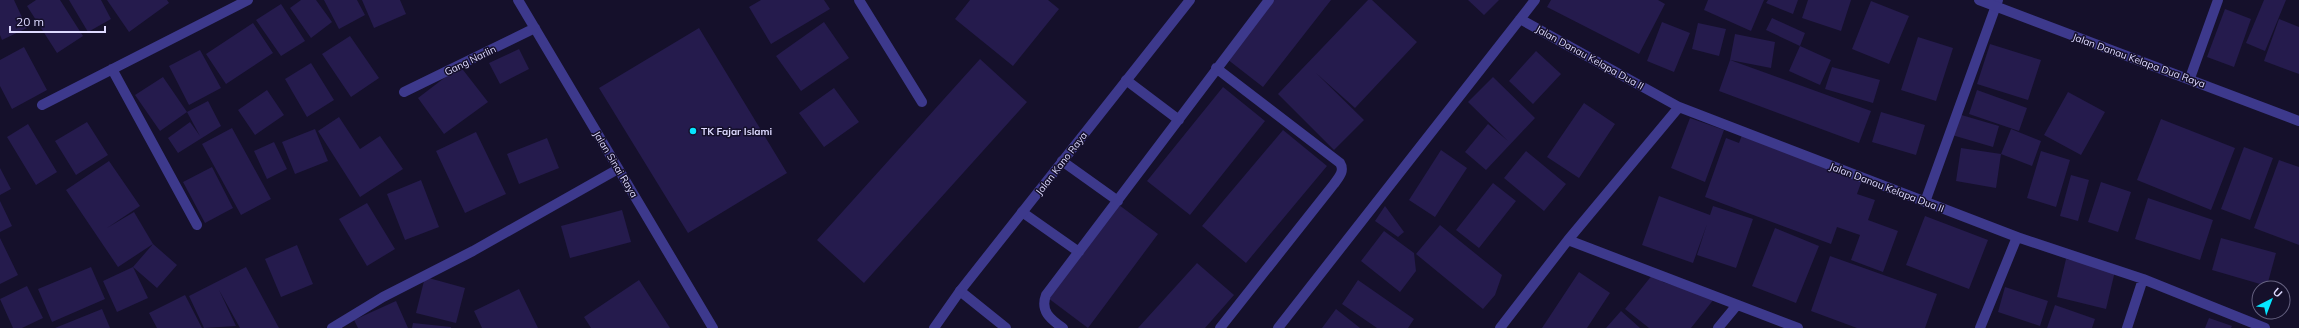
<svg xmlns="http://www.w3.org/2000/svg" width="2299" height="328" viewBox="0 0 2299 328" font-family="Mulish,sans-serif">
<rect width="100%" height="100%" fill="#15102b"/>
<path fill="#251b4d" d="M0,0h14l13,28 -25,12 -2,-5z
M36,0h24l23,36 -26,17 -30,-47z
M69,0h32l10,19 -23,13z
M107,0h60l2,3 -40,29z
M301,0h15l16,22 -21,16 -21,-30z
M324,0h33l8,15 -26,14z
M362,0h38l6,14 -32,14z
M761,0h63l6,9 -59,35 -22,-37z
M970,0h78l11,9 -46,57 -58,-47z
M1272,0h59l-68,87 -36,-28z
M1368,0h4l45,42 -62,66 -39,-35 48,47 -30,30 -56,-56z
M1468,0h31l-15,15z
M1551,0h107l7,4 -26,50 -92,-47z
M1708,0h56l-13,31 -47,-21z
M1768,0h30l-5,14 -27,-11z
M1808,0h43l-10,31 -39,-13z
M2264,0h22l-21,51 -19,-8z
M1871,1l38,15 -20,48 -37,-15z
M281,4l24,37 -24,15 -25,-36z
M2225,9l26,10 -17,48 -27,-10z
M1772,18l33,15 -5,13 -34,-16z
M2279,19l20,8v47l-35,-13z
M824,22l25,36 -48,33 -25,-35z
M1662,22l28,11 -16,39 -27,-11z
M253,23l20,30 -47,31 -20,-30z
M1698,23l28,6 -7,27 -27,-7z
M699,28l88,145 -99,60 -89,-145z
M1735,34l40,8 -4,26 -41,-8z
M350,36l29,42 -28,19 -29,-43z
M1918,37l35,11 -17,53 -35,-11z
M1990,44l51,16 -13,40 -51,-16z
M1800,46l31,14 -11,25 -31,-14z
M24,47l23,43 -35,19 -12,-23v-26z
M519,49l10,20 -29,15 -11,-21z
M200,50l21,38 -32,17 -20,-39z
M1536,51l25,23 -28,30 -24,-23z
M980,59l47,43 -163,181 -47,-43z
M1730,60l141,51 -12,32 -140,-52z
M311,63l23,37 -27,17 -22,-38z
M460,66l28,36 -44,32 -26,-36z
M1832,67l48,13 -7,23 -48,-14z
M163,77l24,35 21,-11 13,25 -43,27 -10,-15 22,-16 10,14 -13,-24 -27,19 -25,-36z
M1493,77l42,41 -49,52 -21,-18 23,-28 20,17 -40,-39z
M1223,87l42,34 -75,94 -43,-34z
M834,88l25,34 -35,25 -25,-34z
M267,90l17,25 -29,20 -17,-25z
M1977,90l50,18 -8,23 -50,-17z
M2068,92l37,20 -24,43 -37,-20z
M1584,103l31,21 -36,54 -32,-21z
M1881,112l44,13 -9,30 -44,-13z
M1958,114l41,12 -6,21 -41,-12z
M339,117l21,32 20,-13 23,33 -43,28 -42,-66z
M1690,118l34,12 -19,52 -34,-14z
M2161,119l74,29 -24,62 -74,-30z
M87,122l21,33 -32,20 -21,-34z
M28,124l29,48 -21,13 -29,-48z
M232,128l39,71 -30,16 -39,-71z
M315,129l13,32 -33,13 -13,-32z
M2011,129l30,12 -9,25 -31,-12 -5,34 -40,-7 5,-33 40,6z
M1283,130l44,36 -81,97 -44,-37z
M476,132l30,62 -41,19 -29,-62z
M1742,135l120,45 -5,14 18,6 -7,20 30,11 -15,41 -32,-12 9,-25 -23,-8 -6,17 -126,-47 21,-59 13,5z
M547,138l12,30 -40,16 -12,-30z
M274,142l13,27 -20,10 -13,-28z
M2244,147l29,11 -23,62 -29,-11z
M1441,150l26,18 -32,49 -26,-17z
M1526,151l40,33 -22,27 -40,-33z
M2041,151l29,9 -14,47 -29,-9z
M2279,160l20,7v78l-45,-17z
M109,161l31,45 -33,22 27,-16 19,32 -35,23 -52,-77z
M212,167l21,41 -28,15 -22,-41z
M0,168l11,21 -11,6z
M2071,175l18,5 -11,41 -18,-5z
M421,180l18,47 -34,13 -18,-46z
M2101,182l30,10 -13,40 -30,-10z
M1493,183l23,18 -37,47 -23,-18z
M1659,196l51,19 3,-9 40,13 -17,49 -39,-13 10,-31 -14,39 -51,-18z
M2148,198l65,22 -13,40 -65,-21z
M0,201l12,25 -12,6z
M367,203l28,46 -28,17 -28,-47z
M1119,205l39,29 -70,94 -40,-30z
M1385,206l19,26 -6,5 -23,-16z
M622,210l9,32 -61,16 -9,-32z
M1925,216l63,24 -19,49 -63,-24z
M1440,225l62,50 -7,20 -12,14 -67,-55z
M1775,228l44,18 -23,57 -44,-17z
M1384,231l30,22 2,18 -16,21 -39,-31z
M0,238l18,37 -18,9z
M2221,238l55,15 -9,33 -55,-16z
M153,244l24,21 -20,23 -24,-21z
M297,245l16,39 -32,13 -16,-38z
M1830,256l107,38 -12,34h-68l-46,-17z
M2066,259l49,12 -9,38 -49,-12z
M1197,263l37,32 -29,33h-67z
M91,267l14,32 -53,23 -14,-33z
M133,267l15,31 -31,14 -14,-31z
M246,267l33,61h-39l-21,-38 17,36 -32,2 -15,-32z
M1579,272l31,21 -23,35h-45z
M1653,274l10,8 51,17 -23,29h-42l-24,-19z
M425,277l40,11 -9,35 -40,-10z
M639,280l31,48h-79l-7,-11z
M1358,280l56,39 -6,9h-31l-35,-24z
M27,286l16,32 -21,10h-9l-13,-29z
M2005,287l43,14 -8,25 -42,-14z
M519,289l19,39h-56l-8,-17z
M185,295l17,33h-45l-8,-15z
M396,301l12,27h-50l-4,-8z
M2055,305l40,14 -3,9h-45z
M102,309l8,19h-55z
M1336,309l24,19h-38z
M1621,311l19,17h-34z
M2209,318l23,8 -1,2h-26z
M413,323l38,4v1h-39z"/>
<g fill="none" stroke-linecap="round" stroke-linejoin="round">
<path stroke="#3d398c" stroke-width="10" d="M518,0l195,328
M859,0l63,102
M1520,19l159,88 338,130 126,42 122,49
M1216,68l124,95c5,8 -1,14 -6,21l-114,144
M112,69l85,156
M2190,78l28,-78
M1126,80l53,40
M404,92l131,-64
M42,105l206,-105
M1062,161l56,40
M1925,202l73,-202
M1022,212l57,40
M1568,240l230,88
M960,291l46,37
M332,328l51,-31 90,-46 145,-82
M1063,328c-13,-9 -23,-17 -17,-33l223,-295
M1278,328l257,-328
M1500,328l68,-88 111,-133
M1718,328l19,-23
M1980,328l37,-91
M2127,328l16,-49"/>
<path stroke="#3d398c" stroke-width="10" d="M1979,0l320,121
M934,328l26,-37 230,-291"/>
</g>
<circle fill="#06e5ff" stroke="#15102b" stroke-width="1.5" cx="693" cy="131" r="4"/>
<g text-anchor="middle" stroke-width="3" stroke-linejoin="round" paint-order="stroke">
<g font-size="10" fill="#dedaff" stroke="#15102b">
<text transform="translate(1590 57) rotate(29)" y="4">Jalan Danau Kelapa Dua II</text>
<text transform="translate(470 60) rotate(-26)" y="4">Gang Narlin</text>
<text transform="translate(2139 60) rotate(20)" y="4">Jalan Danau Kelapa Dua Raya</text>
<text transform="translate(1061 163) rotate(-52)" y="4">Jalan Kano Raya</text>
<text transform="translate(616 164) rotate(59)" y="4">Jalan Sinai Raya</text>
<text transform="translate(1887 187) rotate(21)" y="4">Jalan Danau Kelapa Dua II</text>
</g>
<g font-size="10" font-weight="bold" fill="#dedaff" stroke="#15102b" text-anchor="start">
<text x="701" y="135">TK Fajar Islami</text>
</g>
</g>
<g transform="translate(2271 300) rotate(42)"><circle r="19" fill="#15102b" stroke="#656180"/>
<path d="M0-3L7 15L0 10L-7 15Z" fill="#06e5ff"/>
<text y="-6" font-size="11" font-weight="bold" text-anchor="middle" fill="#dedaff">U</text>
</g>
<path d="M10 26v6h95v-6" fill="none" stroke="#dedaff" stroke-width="2"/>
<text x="16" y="26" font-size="12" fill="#dedaff" stroke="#15102b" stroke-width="3" paint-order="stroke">20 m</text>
</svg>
